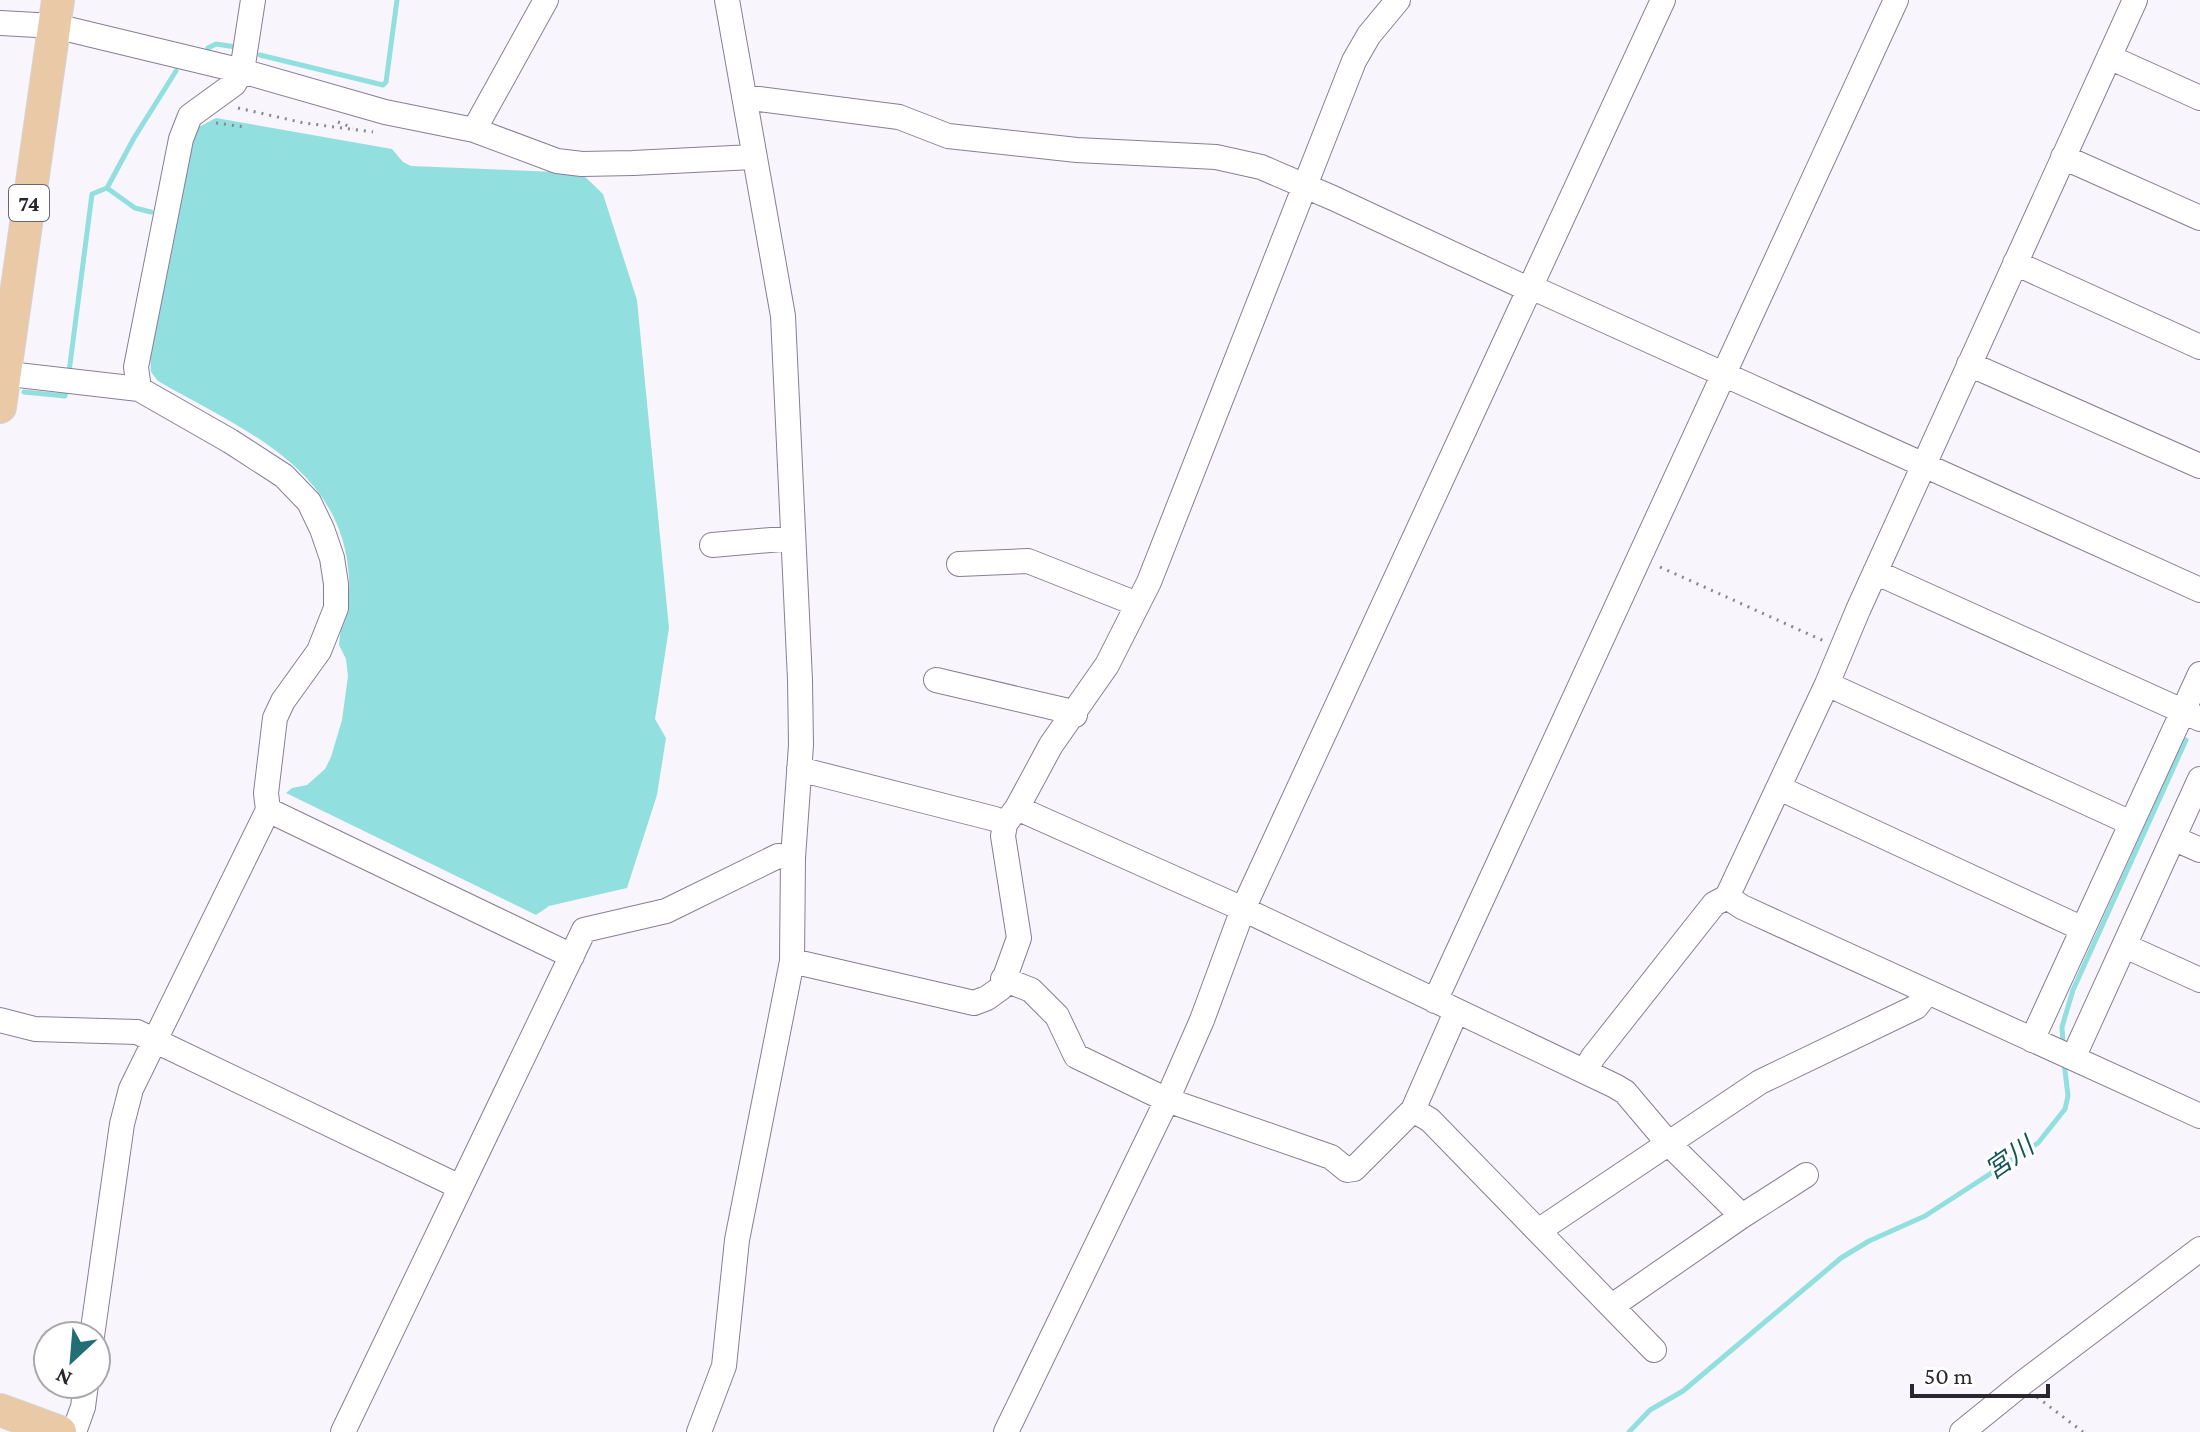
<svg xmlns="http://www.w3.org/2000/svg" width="2200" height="1432" viewBox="0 0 2200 1432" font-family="'Crimson Pro','Noto Sans JP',serif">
<rect width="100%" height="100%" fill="#f8f6fc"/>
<path fill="#92dfdf" d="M216,118l176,31 11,13 8,4 170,7 22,21 34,106 32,328 -14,91 11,19 -9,57 -30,93 -78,18 -13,9 -250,-122 6,-5 15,-3 18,-16 6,-12 11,-37 6,-44 -2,-17 -7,-14c1,-23 12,-44 10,-67 -6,-111 -108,-149 -191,-197l-7,-9 -1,-16 43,-226z"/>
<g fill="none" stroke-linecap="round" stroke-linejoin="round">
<path stroke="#92dfdf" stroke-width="5" d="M208,48l8,-4 20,3
M260,55l123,30 3,-3 11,-82
M107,188l28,20 16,4
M69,372l23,-178 15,-6 27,-50 42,-67
M24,392l41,4 2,-10
M2063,1044l-1,-17 11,-37 113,-250
M1629,1432l21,-22 33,-19 158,-133 28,-17 56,-25 113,-73 27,-34 3,-13 -4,-34"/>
<defs>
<path id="minor" d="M0,23l55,3 187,45 143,41 89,18 83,31 25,3 51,-1 120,-6
M2109,57l91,41
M744,97l155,20 49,19 129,14 139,7 45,10 72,31 195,91 14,3 658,298
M474,130l72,-130
M2063,157l137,61
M2015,263l185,84
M1969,364l231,102
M0,373l139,16 91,52 54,35 25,26 13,27 10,29 4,26v24l-17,43 -36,50 -8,17 -9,75 2,17 -137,279 -9,35 -30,212
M139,389l-3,-22 45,-228 9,-23 44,-32 8,-13 11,-71
M712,545l81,-7
M959,564l69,-3 109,43
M1875,572l325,147
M936,680l128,30 11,5
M1827,684l304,139
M799,769l196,50 10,5
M1779,788l304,141
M1017,808l226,101 372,177 10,6 44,52 73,72
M268,810l304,146
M2173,838l27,12
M1727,897l15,10 458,209
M2125,946l75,34
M792,961l182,42 13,-5 14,-10 18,-50 -16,-102 2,-12 12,-16 34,-63 56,-80 42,-83 205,-521 15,-26 29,-35
M1003,979l28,11 26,26 19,40 91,44 164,57 16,13 7,-1 59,-59 43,-98
M1435,1001l461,-1001
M0,1020l35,9 102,3 323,155
M2032,1040l168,-366
M2073,1058l127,-279
M1585,1071l8,-14 121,-153 13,-7 100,-213 31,-74 277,-610
M1413,1110l17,10 224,230
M1540,1233l7,-8 213,-143 156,-75 12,-15
M1612,1306l130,-90 64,-41
M74,1432l9,-25 3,-23
M343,1432l241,-502 82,-19 112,-55 15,2
M699,1432l25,-66 13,-126 55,-279 1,-103 8,-113 -1,-65 -17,-364 -56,-316
M1006,1432l161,-332 35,-80 41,-111 420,-909
M1962,1432l62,-50 176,-133"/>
<path id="major" d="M0,407l58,-407
M0,1410l60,22"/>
</defs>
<use href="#minor" stroke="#877e96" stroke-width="26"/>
<use href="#major" stroke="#d4d4d6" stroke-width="34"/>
<path stroke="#89868e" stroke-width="3" stroke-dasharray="2 6" stroke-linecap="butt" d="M238,108l66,15 69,9
M338,122l15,6
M216,123l29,4
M1660,567l164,74
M2037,1397l46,35"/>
<use href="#minor" stroke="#fff" stroke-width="24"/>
<use href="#major" stroke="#e9c9a6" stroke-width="32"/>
</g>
<g text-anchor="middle" stroke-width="6" stroke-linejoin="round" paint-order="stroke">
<rect fill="#fff" stroke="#6a676e" stroke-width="2" x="9" y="185" width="40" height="36" rx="6"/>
<g font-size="22" font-weight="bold" fill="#2a2630">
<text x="29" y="211">74</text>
</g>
<g font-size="26" font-style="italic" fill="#135557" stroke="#fff">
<text transform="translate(2009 1158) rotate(-35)" y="9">宮川</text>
</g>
</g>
<g transform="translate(72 1360) rotate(206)"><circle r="38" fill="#ffffff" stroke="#aaa8ac" stroke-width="2"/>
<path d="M0-6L14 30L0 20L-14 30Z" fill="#236e74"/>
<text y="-12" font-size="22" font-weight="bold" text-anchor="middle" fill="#2a2630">N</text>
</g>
<path d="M1912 1384v12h136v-12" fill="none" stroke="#2a2630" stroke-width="4"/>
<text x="1924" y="1384" font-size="24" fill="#2a2630" stroke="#ffffff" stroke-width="6" paint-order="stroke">50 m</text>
</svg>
